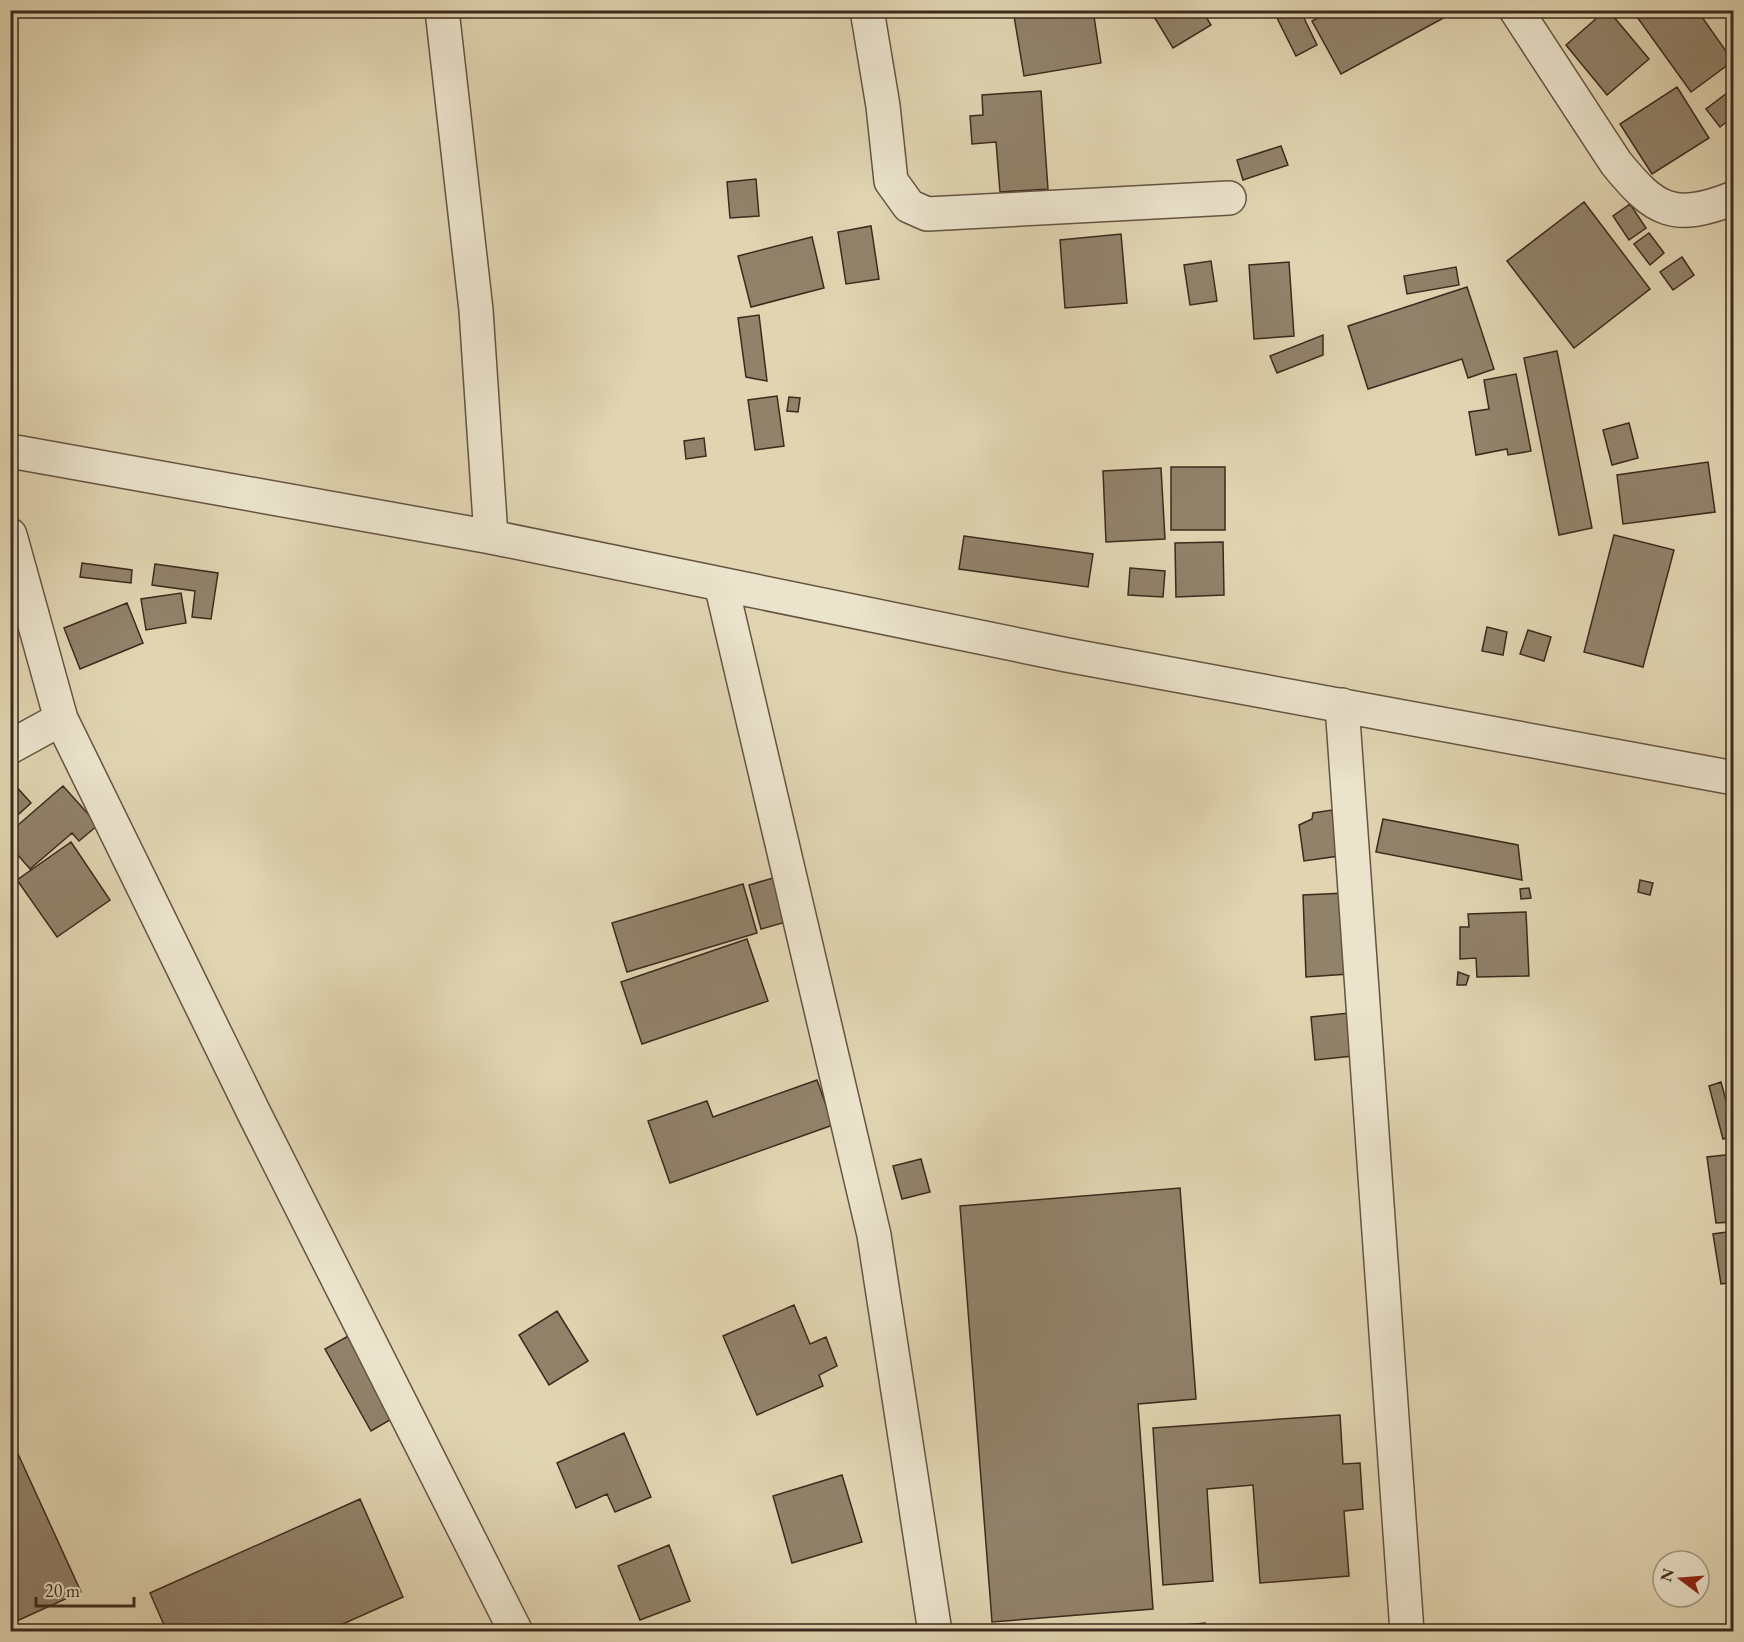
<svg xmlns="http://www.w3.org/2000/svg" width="1744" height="1642" viewBox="0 0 1744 1642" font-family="'EB Garamond',serif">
<rect width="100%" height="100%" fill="#e0d4b1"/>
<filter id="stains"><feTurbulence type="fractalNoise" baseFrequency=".00333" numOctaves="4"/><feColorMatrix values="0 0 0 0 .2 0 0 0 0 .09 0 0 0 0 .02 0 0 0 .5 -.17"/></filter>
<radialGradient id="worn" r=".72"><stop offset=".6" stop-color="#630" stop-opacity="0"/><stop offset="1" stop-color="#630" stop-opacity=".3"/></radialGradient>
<path fill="#91826a" stroke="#3c2a1d" stroke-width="1.5" d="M1013,10h80l8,53 -77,13z
M1150,10h52l9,15 -38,23z
M1273,10h27l17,35 -21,11z
M1332,10h126l-117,64 -29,-53z
M1606,10h2l41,49 -42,36 -41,-50z
M1632,10h65l36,51 -42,31z
M1677,87l32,51 -57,36 -32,-50z
M1731,90l3,4v22l-14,11 -14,-18z
M1041,91l7,98 -48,3 -4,-50 -24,2 -2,-28 13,-1 -1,-20z
M1281,146l7,19 -45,15 -6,-20z
M756,179l3,37 -29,2 -3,-36z
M1584,202l66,87 -76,59 -67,-87z
M1630,204l16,24 -17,12 -16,-24z
M871,226l8,53 -33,5 -8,-52z
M1649,233l15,20 -14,12 -16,-21z
M1121,234l6,69 -62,5 -5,-68z
M812,237l12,51 -73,19 -13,-51z
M1682,257l12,18 -21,15 -13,-18z
M1211,261l6,40 -27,4 -6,-40z
M1289,262l5,74 -40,3 -5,-74z
M1456,267l3,18 -52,9 -3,-18z
M1467,287l27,82 -26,9 -6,-19 -94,30 -20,-63z
M759,315l8,66 -21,-4 -8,-59z
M1323,335v20l-46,18 -7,-17z
M1557,351l35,177 -33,7 -35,-177z
M1516,374l15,77 -23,4 -1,-6 -31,6 -7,-43 20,-3 -5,-29z
M777,396l7,50 -29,4 -7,-50z
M789,397l11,1 -2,14 -11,-1z
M1629,423l9,35 -26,7 -9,-35z
M704,438l2,18 -20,3 -2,-18z
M1708,462l7,50 -92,12 -6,-49z
M1171,467h54v63h-54z
M1161,468l4,71 -59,3 -3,-71z
M1614,535l60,15 -31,117 -59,-15z
M964,536l129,18 -5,33 -129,-18z
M1223,542l1,53 -48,2 -1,-54z
M82,563l50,7 -1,13 -51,-6z
M155,564l63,9 -7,46 -19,-2 3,-26 -43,-6z
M1130,568l35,3 -2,26 -35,-2z
M181,593l5,30 -40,7 -5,-31z
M127,603l16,40 -63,26 -16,-41z
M1487,627l20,5 -4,23 -21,-4z
M1528,630l23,7 -7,24 -24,-7z
M13,783l18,20 -21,19v-37z
M63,786l35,39 -19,16 -7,-8 -42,36 -20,-23v-14z
M1332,810l7,46 -35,5 -5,-36 13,-6 1,-6z
M1383,819l135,26 4,35 -146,-28z
M71,842l39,58 -53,37 -40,-57z
M780,876l13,44 -32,9 -12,-44z
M1640,880l13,3 -3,12 -12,-3z
M743,884l14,49 -130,39 -15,-49z
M1529,888l2,10 -10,1 -1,-10z
M1345,893l4,81 -43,3 -3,-82z
M1526,912l3,64 -52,1 -1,-19 -16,1v-32h9l-1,-13z
M747,939l21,62 -126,43 -21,-62z
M1458,972l11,4 -3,9h-9z
M1349,1013l4,43 -38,4 -4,-43z
M817,1080l16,45 -163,58 -22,-62 59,-20 6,16z
M1721,1082l13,48v6l-11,3 -14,-53z
M1734,1154v68l-18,1 -9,-66z
M921,1159l9,33 -28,7 -9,-33z
M1180,1188l16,211 -58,5 15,205 -161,13 -32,-416z
M1734,1231v51l-13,2 -8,-50z
M794,1305l16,39 16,-7 11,29 -18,9 4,11 -66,29 -34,-79z
M557,1311l31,50 -39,24 -30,-50z
M350,1335l45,82 -24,14 -46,-82z
M1340,1415l3,49 17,-1 3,46 -19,2 5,65 -89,7 -7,-98 -46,4 6,92 -50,4 -10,-157z
M624,1433l27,64 -36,15 -8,-18 -31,14 -19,-45z
M13,1443l68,149 -71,32v-180z
M842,1475l20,67 -70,21 -19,-67z
M360,1499l43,98 -78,35h-158l-17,-39z
M669,1545l21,56 -50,19 -22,-54z
M1205,1623l1,9h-100z"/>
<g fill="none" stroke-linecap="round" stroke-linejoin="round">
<defs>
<path id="street" d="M442,10l34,300 15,227
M867,10l16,96 8,75 18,25 18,8 302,-16
M1516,10l100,153c39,48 57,59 118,35
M10,451l481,86 576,118 667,123
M10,535l51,184 -51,28
M721,584l153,651 61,397
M1342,705l65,927
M61,719l194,396 261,517"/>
</defs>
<use href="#street" stroke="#655442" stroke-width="36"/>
<use href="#street" stroke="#ebe3cc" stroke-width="33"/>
</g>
<rect width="1744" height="1642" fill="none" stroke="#e0d4b1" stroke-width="36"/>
<rect x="12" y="12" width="1720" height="1618" fill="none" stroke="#3c2a1d" stroke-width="3"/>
<rect x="18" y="18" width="1708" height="1606" fill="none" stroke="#3c2a1d" stroke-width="1.5"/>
<g transform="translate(1681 1579) rotate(286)"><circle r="28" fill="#ebe3cc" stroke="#a59986" stroke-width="1.5"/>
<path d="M0-4.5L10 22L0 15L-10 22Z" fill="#8f2418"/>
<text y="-9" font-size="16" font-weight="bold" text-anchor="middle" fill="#3c2a1d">N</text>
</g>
<path d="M36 1597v9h98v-9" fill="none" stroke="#3c2a1d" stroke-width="3"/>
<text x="45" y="1597" font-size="18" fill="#3c2a1d" stroke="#ebe3cc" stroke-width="4.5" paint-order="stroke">20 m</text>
<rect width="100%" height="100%" filter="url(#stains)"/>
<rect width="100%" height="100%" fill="url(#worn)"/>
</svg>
